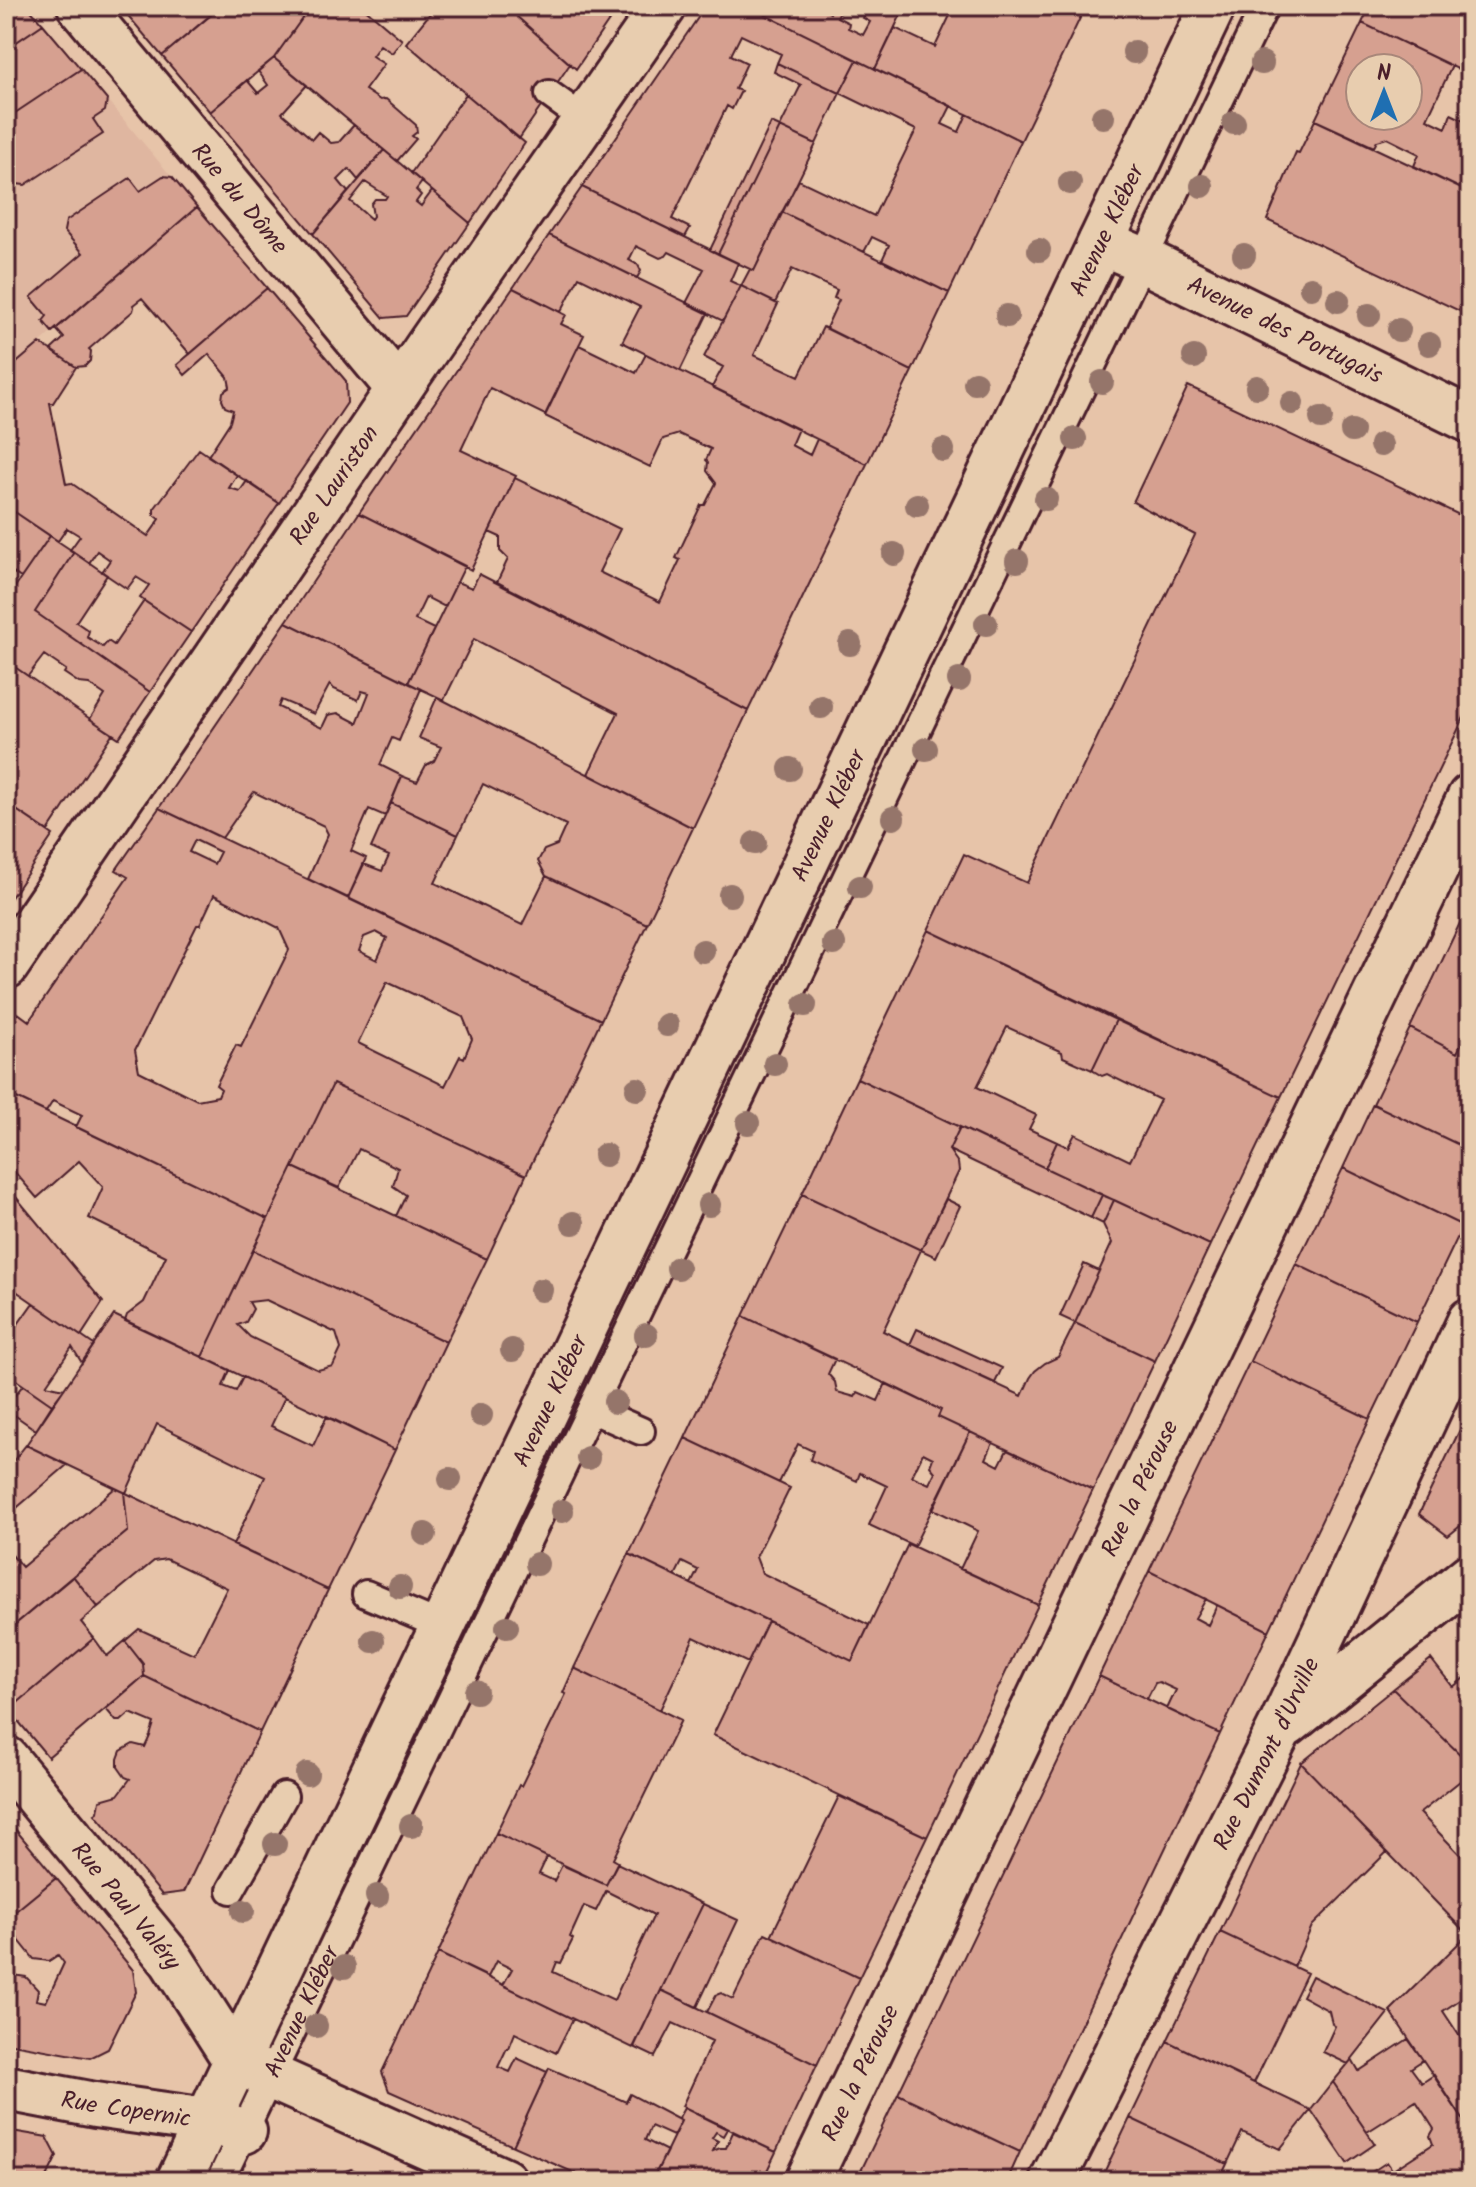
<svg xmlns="http://www.w3.org/2000/svg" width="1476" height="2187" viewBox="0 0 1476 2187" font-family="Kalam,sans-serif">
<rect width="100%" height="100%" fill="#e7c4a9"/>
<filter id="ink" filterUnits="userSpaceOnUse"><feTurbulence type="fractalNoise" baseFrequency=".0125" numOctaves="2"/><feDisplacementMap in="SourceGraphic" scale="16" xChannelSelector="R" yChannelSelector="G"/><feConvolveMatrix kernelMatrix="1 2 1 2 8 2 1 2 1" color-interpolation-filters="sRGB"/></filter>
<g filter="url(#ink)">
<path fill="#dfb6a0" d="M81,69l116,138 -191,165v-253z"/>
<path fill="#d6a090" stroke="#4a1f2b" stroke-width="2" fill-rule="evenodd" d="M6,6h21l16,18 -37,25z
M120,6h94l3,4 -55,46z
M221,6h90l-37,52 -64,54 -48,-56z
M311,6h51l40,34 -10,13 -12,-8 -8,11 12,8 -19,26 15,10 6,-1 30,26 1,7 -5,4 4,3 -19,22 -123,-103z
M436,6h69l65,58 -51,75 -113,-96z
M505,6h114l-43,63z
M706,6h41l110,54 -17,33 -63,-30 4,-9 -40,-19 -10,20 16,8 -12,26 6,2 -9,18 -5,-3 -55,113 18,9 -5,9 -103,-50z
M747,6h71l12,7 3,-6 7,4 -3,6 12,6 -1,5 15,7 7,-13 -7,-4 7,-12h35l-30,63z
M951,6h116l15,8 -61,127 -146,-72 20,-41 40,19 19,-40z
M1370,6h100v69l-108,-52z
M1362,23l90,43 -25,53 19,9 5,-14 19,9 -4,14 4,2v54l-56,-27 5,-12 -32,-16 -10,3 -3,6 -59,-27zM1360,68h48v48h-48z
M43,24l38,45 -75,50v-70z
M274,58l33,27 -25,28 30,26 6,-7 13,11 8,-1 15,-17 30,25 -26,30 -9,-11 -11,11 10,12 -35,42 -103,-122 37,-32 11,13 10,-8 -10,-14z
M857,60l94,46 -9,18 17,8 8,-18 54,27 -72,152 -67,-33 7,-15 -17,-8 -8,15 -82,-40 17,-32 75,36 42,-86 -76,-37z
M777,63l63,30 -24,51 -36,-17 21,-42 -27,-13z
M81,69l26,31 -2,11 -12,8 10,15 -78,51 -9,-1 -10,-11v-54z
M466,94l59,49 -55,80 -59,-50z
M1315,120l155,73v123l-203,-96 29,-68 3,1z
M771,123l9,4 -62,127 -8,-4z
M780,127l36,17 -62,127 -36,-17z
M384,150l38,32 -6,8 5,5 -5,7 5,4 11,-15 38,32 -64,93 -22,2 -71,-84zM365,182l22,14 -2,3h-10l-4,5 2,12 -2,3 -21,-18z
M163,176l9,1 25,30 -145,125 -9,-11 4,-5 -16,-19 52,-44 -19,-22 2,-10 64,-43 10,13z
M582,187l156,76 -8,18 11,5 -18,35 -37,-18 18,-34 -35,-17 -3,4 -6,2 -24,-12 -7,14 9,5 3,6 -4,7 -88,-43z
M197,207l70,81 -77,66 -48,-56 -9,7 1,2 -1,4 -44,38 2,2 -1,10 -5,5 -9,1 -25,-17 13,-12 -8,-9z
M782,212l167,81 -37,78 -86,-43 13,-28 -5,-2 3,-8 -45,-21 -17,34 -34,-17 9,-17 4,2z
M549,235l159,78 -28,58 -58,-29 18,-35 -61,-30 -18,35 -48,-24z
M741,286l37,18 -24,51 45,21 24,-49 89,44 -45,93 -155,-77 11,-20 -19,-10z
M267,288l79,93 1,22 -68,100 -71,-47 22,-34 3,-12 -8,-3 -3,-7 1,-8 7,-5 -2,-10 -19,-23 -24,21 -8,-10z
M513,288l53,27 -5,9 23,11 -39,80 -55,-27 -29,62 55,26 -45,94 -112,-57z
M40,343l36,24 -23,36h-3l16,81 5,-1 77,53 12,-17 -6,-4v-6l45,-60 38,26 -8,13 11,3 7,-10 32,22 -88,129 -51,-34 9,-13 -13,-8 -9,12 -25,-17 8,-12 -13,-9 -8,12 -19,-13 10,-14 -13,-8 -9,13 -52,-35 6,-8 -1,-8 -5,-3v-96l5,-3 -5,-6v-10z
M579,345l57,28 10,-19 152,75 -7,16 19,10 7,-16 50,25 -119,247 -251,-129 11,-23 -8,-8v-14l-11,-5 26,-54 105,51 -21,43 61,30 20,-42 -4,-2 25,-53h4l11,-22 -9,-12 1,-9 -2,-2 5,-11 -32,-15 -16,5 -13,28 -105,-51z
M1188,386l282,134v185l-189,392 -353,-167 36,-76 63,29 168,-348 -62,-33z
M6,506l44,30 -29,42 -15,-10z
M359,513l106,53 -20,41 -19,-10 -11,23 19,9 -26,54 -122,-61z
M50,536l24,16 -39,60 115,80 -31,46 -29,-19 15,-24 -16,-11 -10,-1 -15,-10 2,-3 -22,-15 -16,21 -22,-15v-61z
M74,552l33,23 -31,47 13,9 -2,6 16,10 5,-6 6,4 30,-44 47,31 -41,60 -115,-80z
M479,574l269,137 -55,117 -105,-54 30,-61 -144,-74 -30,61 -36,-17 49,-101 15,6z
M286,622l135,67 -22,52 -7,-3 -12,27 22,11 -17,40 -16,-7 -18,42 15,7 -18,40 -40,-19 20,-45 -4,-8 -70,-34 -32,46 -63,-30zM330,684l4,5 24,11 4,-9 7,2 -12,30 -19,-10 -10,2 -6,13 -44,-21 3,-7 33,14z
M6,661l106,73 -64,97 -42,-28z
M437,697l256,131 -46,96 -101,-48 -8,-15 6,-11 13,-5 9,-20 -83,-41 -25,51 -67,-32 11,-27 15,6 9,-17 8,-4 7,-14 -22,-9z
M6,803l47,32 -47,70z
M391,803l67,32 -23,48 87,42 24,-49 101,48 -46,96 -253,-122 16,-34 18,7 7,-15 -18,-8z
M159,808l442,212 -75,155 -193,-91 -65,135 -192,-92 6,-12 -29,-14 -7,11 -40,-19v-61l12,-19 11,8 99,-144 -12,-7zM195,840l25,12 -6,12 -25,-12zM214,895l65,33 10,22 -48,97 -5,-2 -20,40 5,4 -3,7 -21,4 -58,-29 -4,-21 62,-125h3zM376,932l11,6 -10,22 -18,-9 5,-14zM387,982l76,35 9,22 -8,19 -4,-2 -15,30 -87,-43z
M1470,902v124l-13,27 -47,-25z
M928,930l188,90 -24,50 -29,-13 -1,-5 -55,-25 -30,60 59,28 -7,14 28,13 -12,26 -188,-90z
M1116,1020l165,77 -71,148 -165,-77 12,-26 11,5 7,-13 55,27 30,-61 -53,-26 -5,2 -10,-6z
M1470,1026v124l-97,-46 37,-76 47,25z
M857,1078l103,49 -11,23 9,13 1,8 -38,79 -119,-56z
M333,1084l193,91 -39,84 -91,-43 10,-21 -13,-9 5,-18 -39,-19 -20,39 -46,-21z
M6,1093l262,126 -66,138 -77,-36 2,-6 17,-13 22,-46 -77,-38 14,-31 -24,-26 -42,37 -31,-36z
M1373,1104l97,46v61l-7,15 -120,-58z
M960,1127l142,68 -11,23 -142,-68z
M293,1167l194,92 -41,83 -193,-92z
M1343,1168l120,58 -46,96 -121,-58z
M6,1185l97,117 -22,34 -75,-52z
M802,1194l119,56 -38,81 27,13 112,52 8,-18 5,-7 10,-8 13,-6 17,-34 80,38 -62,129 -155,-73 3,-7 -198,-94z
M1102,1195l12,5 -11,24 -12,-6z
M946,1199l14,7 -24,51 -15,-7z
M1114,1200l96,45 -55,116 -80,-38 37,-80 -9,-19z
M253,1250l193,92 -51,108 -193,-93zM266,1300l70,33 5,16 -8,17 -15,4 -68,-33 -12,-12 8,-3 7,-13 -4,-7z
M1084,1264l15,7 -24,52 -15,-7z
M1296,1264l121,58 -47,97 -120,-58z
M33,1303l61,42 -12,18 -10,-16 -26,38 18,4 -12,16 -46,-32v-32z
M114,1315l116,55 -7,16 13,5 7,-14 42,20 -14,29 42,20 14,-30 68,34 -67,140 -95,-45 32,-68 -108,-53 -31,69 -100,-48z
M743,1316l92,43 -7,15 7,8 2,10 18,5 3,-5 20,9 8,-18 55,27 -3,7 32,15 -56,114 -45,-21 18,-39 -27,-13 -3,8 -47,-21 3,-9 -15,-7 -19,39 -94,-45zM923,1453l10,5 -3,8 5,6 -6,12 -17,-8z
M917,1329l85,39 -7,15 -85,-39z
M1250,1361l120,58 -101,212 -120,-60z
M23,1385l29,20 -16,25 -26,-18 -4,5v-11z
M1470,1409v109l-22,18 -29,-22z
M970,1432l23,11 -7,16 13,7 8,-16 86,40 -55,115 -78,-36 18,-38 -45,-22z
M685,1438l105,50 -34,69 6,16 107,52 -17,36 -161,-77 7,-14 -16,-8 -7,14 -46,-22z
M26,1445l41,20 -61,52v-47z
M115,1488l9,4 4,39 -122,101v-84l16,19z
M124,1492l204,98 -68,142 -116,-56 -1,-12 -18,-23 14,-12 55,25 33,-66 -61,-29 -12,2 -56,46 -25,-31 55,-45z
M908,1544l130,61 -111,232 -214,-102 55,-114 84,40z
M629,1554l139,67 -20,42 -54,-26 -34,73 -86,-42z
M1149,1571l57,28 -11,19 13,7 9,-20 52,26 -49,103 -53,-25 9,-19 -17,-8 -4,1 -8,16 -48,-23z
M73,1576l25,31 -17,15 13,16 -85,72 -3,-4v-74z
M94,1638l13,18 18,-15 18,23 1,12 -96,81 -39,-47z
M1431,1659l22,28 17,-14v91l-77,-75z
M574,1668l107,52 -68,139 5,3 -12,23 -110,-52 23,-48 2,1 45,-92 -3,-1z
M144,1676l116,56 -76,160 -22,3 -67,-81 3,-2 2,-12 18,-5 12,-16 -5,-2 -7,-10v-8l3,-8 12,-7 12,3 5,-11 4,-13 -24,-10 -9,8h-5l-10,-12z
M1099,1676l121,58 -200,418 -122,-58z
M1393,1689l77,75v9l-50,40 50,52v58l-7,7 -162,-167z
M1301,1763l86,89 -75,74 -18,41 -74,-35z
M839,1796l88,41 -68,141 -88,-42z
M10,1823l46,55 -50,41v-93z
M496,1833l51,24 -8,17 15,7 8,-16 44,20 11,-22 86,41 -70,144 -130,-63 9,-16 -16,-8 -8,16 -50,-24zM606,1891l48,24 -40,85 -61,-28 4,-10 4,1 12,-24 -3,-2 14,-31 12,5z
M56,1878l77,92 3,22 -28,57 -18,9 -84,-15v-69l20,3 12,13 -2,10 10,2 18,-39 -6,-8 -9,6 -15,-2 -28,-35v-5z
M703,1904l35,16 -41,87 -36,-17z
M1220,1932l87,41 -53,110 -87,-42z
M765,1933l94,45 -42,87 -110,-53 9,-17 5,-2 12,6z
M1468,1934l2,3v56l-27,18 27,41v78l-80,-119z
M438,1953l135,66 -17,34 -41,-20 -6,15h-2l-9,19 12,5 7,-14 30,14 -34,74 -124,-55 -7,-19z
M1312,1976l76,37 -40,51 -25,-12 12,-26 -3,-2 -3,-13 -27,-15z
M661,1990l156,75 -41,87 -94,-46 30,-65 -39,-18 -18,34 -21,-10z
M1408,2039l15,21 -12,8 11,15 12,-8 36,55v10l-9,6 7,12 2,-1v24h-70l-7,-11 40,-26 -3,-8 4,-7 -18,-28 -49,31 -34,-50 19,-23 7,12z
M1167,2041l87,42 57,27 -31,39 -38,-17 -15,32 -97,-46z
M549,2068l77,34 4,-8 51,27 -8,15 -22,-10 -6,14 22,11 -15,30h-59l-80,-35z
M1333,2082l42,62 -28,19 -36,-53z
M898,2094l122,58 -13,29h-151z
M684,2108l43,21 -4,7 -7,-4 -4,6 6,3 -5,10 7,-3h6l7,-16 43,20 -14,29h-110l29,-60 -3,-2z
M1130,2118l97,46 -8,17h-119z
M6,2130l41,7 10,19 -12,25h-39z
M1387,2162l13,19h-42z
M351,2169l28,12h-50l2,-5z"/>
<g fill="none" stroke-linecap="round" stroke-linejoin="round">
<defs>
<g id="lane">
<path d="M549,94l36,26"/>
<path d="M591,1409l50,22"/>
<path d="M366,1594l76,32"/>
<path d="M231,1890l53,-94"/>
<path id="s1" d="M220,2181l1045,-2175"/>
</g>
<g id="street">
<path id="s2" d="M80,6l319,383"/>
<path id="s3" d="M1101,242l42,18 327,160"/>
<path id="s4" d="M6,966l423,-621 235,-339"/>
<path d="M1287,1724l183,-148"/>
<path id="s5" d="M6,1759l166,202 64,100 268,120"/>
<path id="s6" d="M6,2088l89,17 113,16 36,10"/>
<path id="s7" d="M808,2181l662,-1384"/>
<path id="s8" d="M1052,2181l227,-451 191,-409"/>
</g>
<g id="secondary">
<path id="s9" d="M179,2181l1034,-2175"/>
</g>
</defs>
<use href="#lane" stroke="#4a1f2b" stroke-width="32"/>
<use href="#street" stroke="#4a1f2b" stroke-width="50"/>
<use href="#secondary" stroke="#4a1f2b" stroke-width="50"/>
<use href="#lane" stroke="#e8cdaf" stroke-width="26"/>
<use href="#street" stroke="#e8cdaf" stroke-width="44"/>
<use href="#secondary" stroke="#e8cdaf" stroke-width="44"/>
</g>
<g fill="#95746b">
<circle cx="1134" cy="52" r="12"/>
<circle cx="1262" cy="63" r="12"/>
<circle cx="1103" cy="117" r="12"/>
<circle cx="1234" cy="123" r="12"/>
<circle cx="1070" cy="183" r="12"/>
<circle cx="1202" cy="186" r="12"/>
<circle cx="1039" cy="250" r="12"/>
<circle cx="1244" cy="255" r="12"/>
<circle cx="1311" cy="288" r="12"/>
<circle cx="1338" cy="301" r="12"/>
<circle cx="1369" cy="315" r="12"/>
<circle cx="1007" cy="316" r="12"/>
<circle cx="1399" cy="330" r="12"/>
<circle cx="1429" cy="344" r="12"/>
<circle cx="1194" cy="357" r="12"/>
<circle cx="1102" cy="382" r="12"/>
<circle cx="975" cy="383" r="12"/>
<circle cx="1257" cy="387" r="12"/>
<circle cx="1292" cy="403" r="12"/>
<circle cx="1321" cy="418" r="12"/>
<circle cx="1352" cy="431" r="12"/>
<circle cx="1075" cy="439" r="12"/>
<circle cx="1381" cy="445" r="12"/>
<circle cx="943" cy="450" r="12"/>
<circle cx="1046" cy="499" r="12"/>
<circle cx="917" cy="505" r="12"/>
<circle cx="894" cy="554" r="12"/>
<circle cx="1017" cy="561" r="12"/>
<circle cx="986" cy="624" r="12"/>
<circle cx="850" cy="644" r="12"/>
<circle cx="959" cy="680" r="12"/>
<circle cx="821" cy="707" r="12"/>
<circle cx="926" cy="749" r="12"/>
<circle cx="790" cy="769" r="12"/>
<circle cx="893" cy="818" r="12"/>
<circle cx="755" cy="843" r="12"/>
<circle cx="860" cy="887" r="12"/>
<circle cx="730" cy="895" r="12"/>
<circle cx="834" cy="944" r="12"/>
<circle cx="703" cy="951" r="12"/>
<circle cx="805" cy="1005" r="12"/>
<circle cx="667" cy="1025" r="12"/>
<circle cx="775" cy="1064" r="12"/>
<circle cx="637" cy="1089" r="12"/>
<circle cx="748" cy="1123" r="12"/>
<circle cx="605" cy="1155" r="12"/>
<circle cx="709" cy="1205" r="12"/>
<circle cx="573" cy="1223" r="12"/>
<circle cx="678" cy="1268" r="12"/>
<circle cx="541" cy="1290" r="12"/>
<circle cx="646" cy="1335" r="12"/>
<circle cx="512" cy="1350" r="12"/>
<circle cx="615" cy="1402" r="12"/>
<circle cx="481" cy="1415" r="12"/>
<circle cx="588" cy="1458" r="12"/>
<circle cx="450" cy="1479" r="12"/>
<circle cx="562" cy="1511" r="12"/>
<circle cx="425" cy="1534" r="12"/>
<circle cx="537" cy="1564" r="12"/>
<circle cx="400" cy="1587" r="12"/>
<circle cx="507" cy="1627" r="12"/>
<circle cx="373" cy="1641" r="12"/>
<circle cx="476" cy="1692" r="12"/>
<circle cx="307" cy="1774" r="12"/>
<circle cx="411" cy="1826" r="12"/>
<circle cx="275" cy="1844" r="12"/>
<circle cx="377" cy="1896" r="12"/>
<circle cx="243" cy="1911" r="12"/>
<circle cx="344" cy="1967" r="12"/>
<circle cx="316" cy="2026" r="12"/>
</g>
</g>
<g text-anchor="middle" stroke-width="8" stroke-linejoin="round" paint-order="stroke">
<g font-size="24" fill="#4a1f2b" stroke="#e8cdaf">
<text dy="8" stroke="none"><textPath href="#s2" startOffset="250">Rue du Dôme</textPath></text>
<text dy="8" stroke="none"><textPath href="#s9" startOffset="2160">Avenue Kléber</textPath></text>
<text dy="8" stroke="none"><textPath href="#s3" startOffset="204">Avenue des Portugais</textPath></text>
<text dy="8" stroke="none"><textPath href="#s4" startOffset="582">Rue Lauriston</textPath></text>
<text dy="8" stroke="none"><textPath href="#s9" startOffset="1512">Avenue Kléber</textPath></text>
<text dy="8" stroke="none"><textPath href="#s9" startOffset="864">Avenue Kléber</textPath></text>
<text dy="8" stroke="none"><textPath href="#s7" startOffset="768">Rue la Pérouse</textPath></text>
<text dy="8" stroke="none"><textPath href="#s8" startOffset="478">Rue Dumont d'Urville</textPath></text>
<text dy="8" stroke="none"><textPath href="#s5" startOffset="190">Rue Paul Valéry</textPath></text>
<text dy="8" stroke="none"><textPath href="#s1" startOffset="188">Avenue Kléber</textPath></text>
<text dy="8" stroke="none"><textPath href="#s7" startOffset="120">Rue la Pérouse</textPath></text>
<text dy="8" stroke="none"><textPath href="#s6" startOffset="122">Rue Copernic</textPath></text>
</g>
</g>
<rect width="1476" height="2187" fill="none" stroke="#e8cdaf" stroke-width="32"/>
<rect x="16" y="16" width="1444" height="2155" fill="none" stroke="#4a1f2b" stroke-width="3" filter="url(#ink)"/>
<g transform="translate(1384 92)"><circle r="38" fill="#e8cdaf" stroke="#a9877a" stroke-width="2"/>
<path d="M0-6L14 30L0 20L-14 30Z" fill="#1f6fb2"/>
<text y="-12" font-size="22" font-weight="bold" text-anchor="middle" fill="#4a1f2b">N</text>
</g>
</svg>
